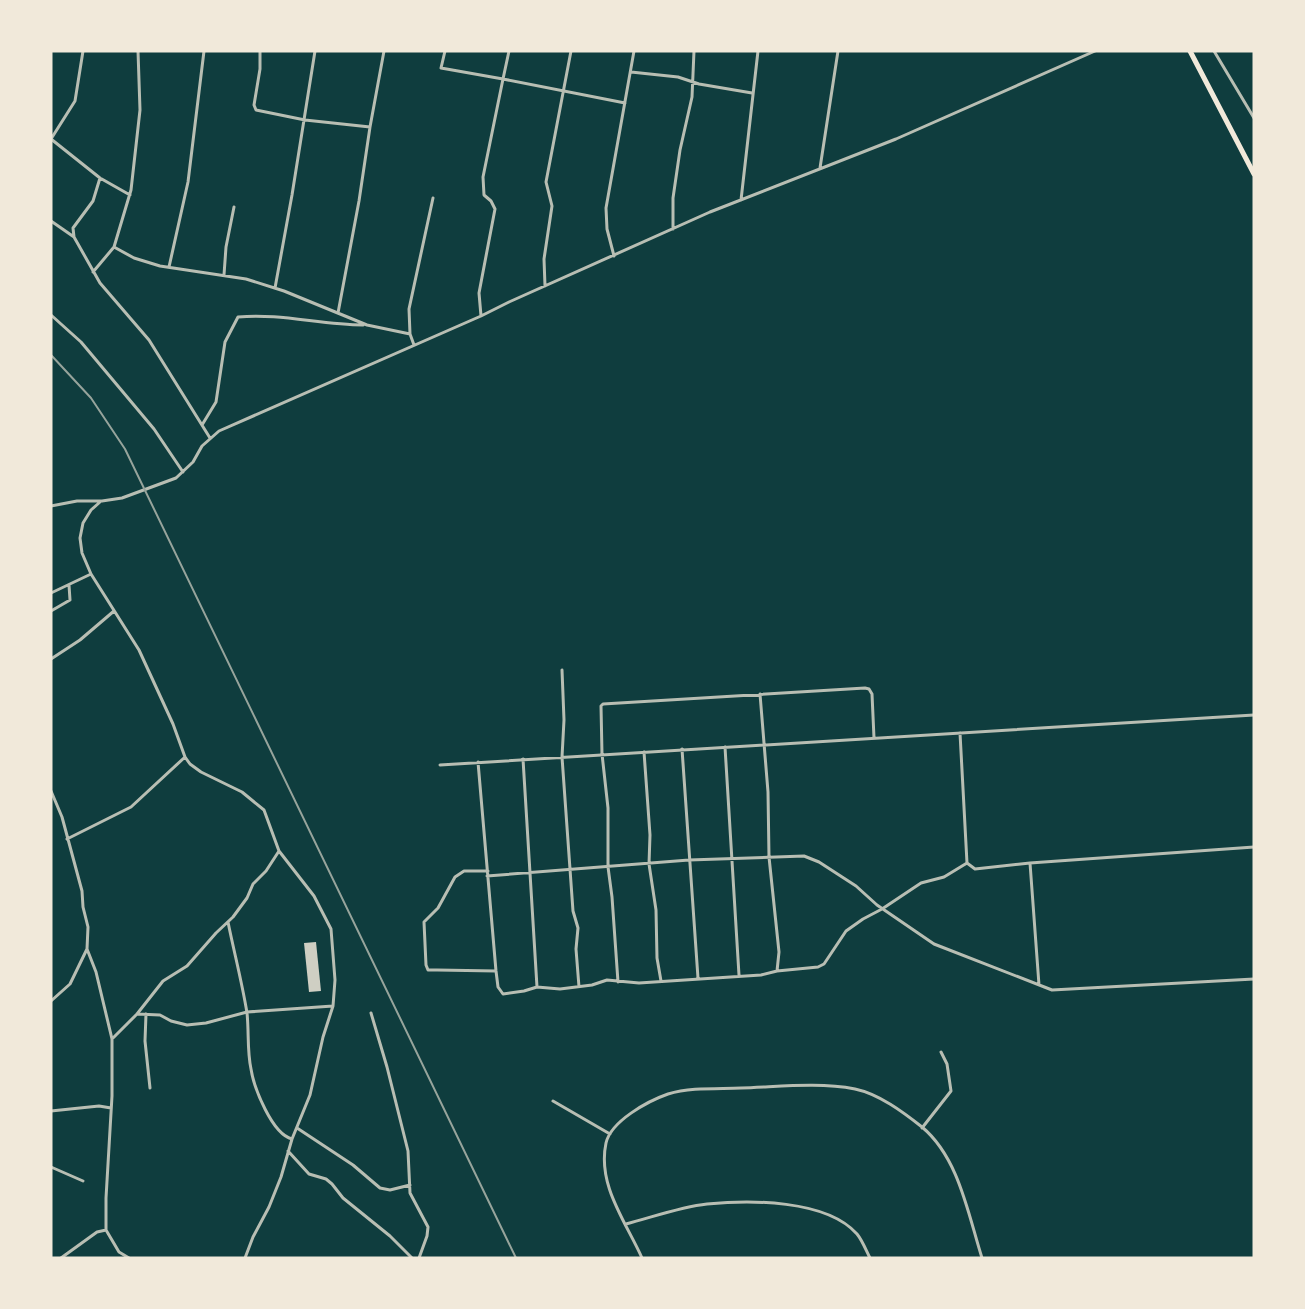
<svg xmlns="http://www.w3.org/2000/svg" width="1305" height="1309" viewBox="0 0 1305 1309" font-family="'Noto Serif',serif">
<rect width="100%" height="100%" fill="#0f3d3e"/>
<path fill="#cfcfc3" d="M316,942l5,49 -12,1 -5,-49z"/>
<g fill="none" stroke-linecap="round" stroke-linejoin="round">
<path stroke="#b8beb3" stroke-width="3" d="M260,51v18l-6,36 2,5 49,10 65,7
M445,51l-4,17 62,11 6,-28
M1214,51l40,67
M631,72l47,5 21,7 53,9
M51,139l49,39 30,17
M51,139l24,-38 8,-50
M820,168l18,-117
M741,200l17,-149
M51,221l23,16 -1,-9 20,-27 7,-23
M673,229v-31l7,-48 12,-53 2,-46
M74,237l26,46 49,57 61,98
M114,247l20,11 26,8 86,13 38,12 83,34 43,9 4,11
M614,256l-7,-27 -1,-21 28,-157
M169,267l19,-85 16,-131
M93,272l21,-25 17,-57 9,-80 -2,-59
M224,275l2,-28 8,-40
M545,286l-1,-27 8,-53 -6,-24 25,-131
M275,288l17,-93 23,-144
M338,313l21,-112 11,-74 14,-76
M51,315l30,27 73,87 29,43
M481,316l-2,-23 16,-84 -4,-8 -7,-6 -1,-18 20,-98 122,24
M410,334l-1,-25 24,-111
M202,425l14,-23 9,-60 13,-25c42,-4 83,8 125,8
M100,502l-9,8 -8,13 -3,15 2,15 9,21 48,76 34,74 12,33 5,7 11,8 41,20 22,18 15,41 35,45 17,33 4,51 -2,26 -10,31 -13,58 -18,44 -11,38 -12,30 -16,30 -8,21
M51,506l26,-5h25l20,-3 54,-20 17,-16 9,-16 17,-15 262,-115 28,-14 201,-90 186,-73 199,-88
M51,593l40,-19
M51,611l19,-11 -1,-15
M51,659l29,-19 34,-29
M562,670l2,50 -2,37 11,154 5,17 -2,21 3,38
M960,733l7,130 8,6 55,-6 224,-16
M725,747l14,228
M682,749l16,229
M644,752l6,83 -1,29 7,46 1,48 4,23
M523,759l14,228
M478,762l18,209 2,16 5,7 21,-3 13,-4 23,2 32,-4 15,-5 32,3 122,-8 16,-4 2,-19 -10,-95 -1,-65 -8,-98
M440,765l814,-50
M51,791l11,26 20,74 1,16 5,20 -1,22 9,23 16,67v57l-6,102v32l13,22 10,6
M67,839l64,-32 54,-50
M1030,863l9,122
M488,871h-24l-9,6 -17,31 -14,14 2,43 2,5h9l59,1
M487,876l202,-16 115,-4 15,6 37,24 21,19 57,39 118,46 202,-11
M228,922c6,30 14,60 19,91 2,18 0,38 4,56 3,19 21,65 41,70
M777,971l41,-4 6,-3 22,-33 17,-12 19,-10 39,-26 23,-6 23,-14
M618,982l-6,-85 -4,-30v-59l-6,-54 -1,-48 2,-2 262,-16 4,1 3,5 2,44
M51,1001l19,-17 17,-35
M371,1013l16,54 21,84 2,42 18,34 -1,9 -8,22
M137,1014l23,1 11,6 16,4 19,-2 41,-11 86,-6
M146,1014l-1,27 5,47
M112,1039l25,-25 26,-33 24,-15 29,-33 17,-16 14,-19 6,-14 13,-13 13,-20
M553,1101l57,33
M51,1111l48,-5 12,2
M297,1128l56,37 27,23 10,2 20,-5
M922,1128l29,-37 -4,-27 -6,-12
M288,1151l21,23 17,5 6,5 11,14 47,38 22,22
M51,1167l32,14
M626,1224c27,-7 54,-17 81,-20 42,-4 119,-5 150,30 5,6 9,16 13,24
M61,1258l36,-26 9,-2
M642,1258c-16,-36 -45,-73 -36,-115 5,-22 42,-42 62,-49 23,-7 50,-5 73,-6 37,-1 77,-6 114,1 24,5 48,23 67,38 37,31 46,87 60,131"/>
<path stroke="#f1e9da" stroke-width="5" d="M1190,51l64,123"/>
<path stroke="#97a49c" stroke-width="2" d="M51,355l40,43 34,51 391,809"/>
</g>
<rect width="1305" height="1309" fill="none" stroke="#f1e9da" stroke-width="105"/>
</svg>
